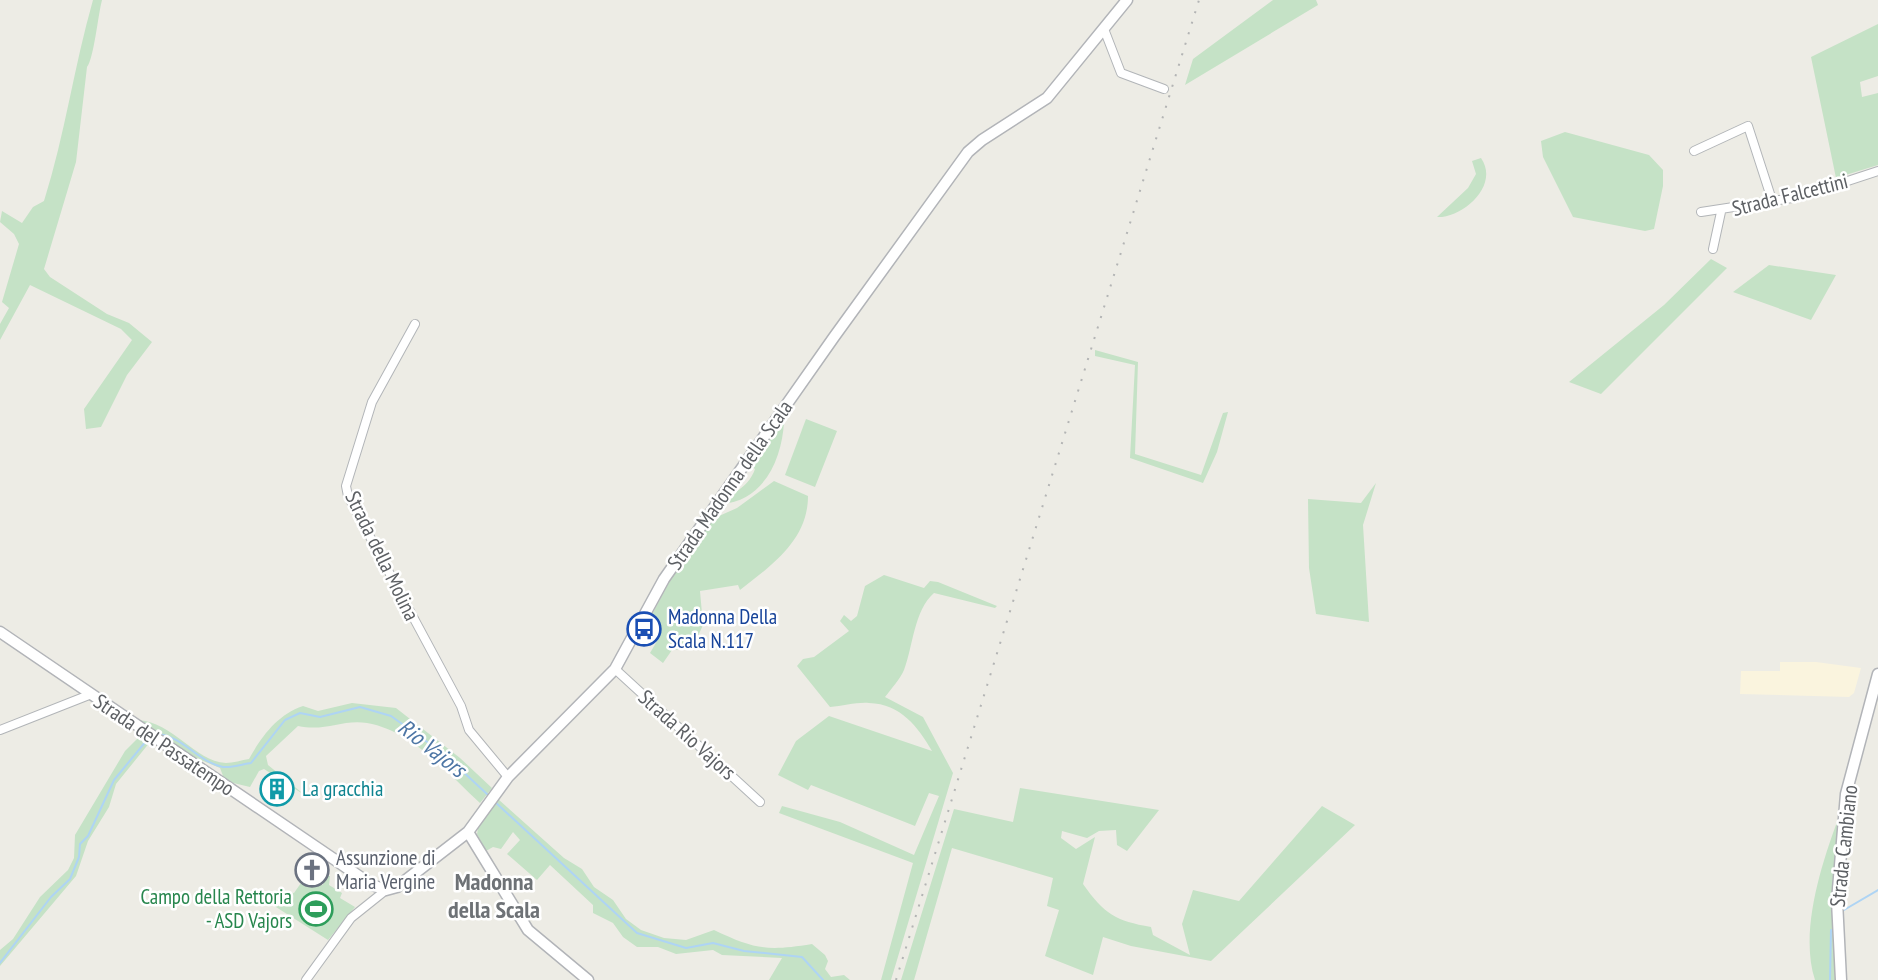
<svg xmlns="http://www.w3.org/2000/svg" width="1878" height="980" viewBox="0 0 1878 980" font-family="'PT Sans Narrow',sans-serif">
<rect width="100%" height="100%" fill="#edece5"/>
<path fill="#faf4de" d="M1780,662h36l45,6 -7,25 -5,4 -109,-3 1,-23h39z"/>
<path fill="#c5e2c6" d="M93,0h9c-4,15 -8,58 -15,67l-11,95 -32,107 6,8 57,37 22,9 23,19 -25,33 -26,52 -15,2 -2,-20 48,-69 -11,-11 -91,-44 -30,55v-16l9,-16 -7,-6 17,-58 -5,-10 -14,-12 2,-11 20,12 11,-16 11,-6c21,-66 30,-135 49,-201z
M1273,0h43l2,5 -133,80 8,-26z
M1878,24v52l-18,6 2,15 16,-4v72l-42,13 -25,-121z
M1565,132l84,23 14,15v16l-9,43 -9,2 -72,-14 -30,-60 -2,-16z
M1481,158c19,27 -18,60 -44,59l31,-29 8,-14 -4,-13z
M1711,259l16,9 -126,126 -32,-12 95,-77z
M1769,265l67,10 -25,45 -78,-28z
M1095,350l43,12 -3,92 66,21 22,-62 5,-1 -11,40 -14,31 -73,-25 5,-93 -40,-9z
M806,419l31,12 -22,56 -30,-12z
M779,420l5,2c-2,37 -20,79 -63,82 6,-10 27,-14 34,-35l-7,-4z
M774,481l34,15c0,44 -36,69 -68,94l-2,-5 -38,6 3,34 -11,24 -20,1 -9,13 -13,-10 10,-17 -16,-6 25,-48 41,-62 27,-12z
M1376,483l-13,42 6,97 -53,-8 -7,-46 -1,-69 53,4z
M884,575l40,13 6,-7 8,1 59,24 -2,2 -61,-15c-20,17 -21,54 -30,77 -4,9 -13,19 -19,27l38,20 30,56 -62,207h-10l32,-117 -134,-50 3,-7 58,16 74,33 25,-59 -10,-3 -14,33 -104,-41 -3,5 -30,-15 18,-34 33,-25 103,35c-14,-24 -31,-47 -63,-48 -12,-1 -26,3 -39,4l-33,-41 6,-7 11,-2 35,-26 -9,-10 4,-6 7,6 6,-5 8,-30z
M352,703l44,5 64,50 32,30 -12,15c-33,-30 -67,-72 -113,-80 -25,-4 -41,9 -69,3l-32,30 2,9 38,31 -42,-27 -5,2 -9,16 -25,-6 -5,-13 -31,-13 -52,-35c37,2 57,41 89,43 7,0 16,-3 23,-4 13,-23 28,-44 54,-53l15,5z
M141,735l9,7 -34,42 -7,23 -21,34 -12,35 -76,90v-16l13,-11 27,-42 28,-27 6,-12 1,-23 50,-84z
M1020,788l139,22 -32,41 -10,-6 -1,-15 -17,1 -12,7 -25,-7 -1,7 15,11 19,-12 -12,47c21,30 33,37 68,43l2,8 37,20 -8,-31 11,-34 46,11 83,-95 33,19 -144,136 -80,-15 -28,-9 -10,38 -48,-19 14,-46 -12,-4 6,-28 -101,-30 -38,132h-13l53,-171 59,13z
M498,799l66,59 18,11 12,18 19,13 13,19 15,11 23,8 22,2 28,-10c42,20 54,21 98,14l13,11 3,6 -3,8 6,8 13,-2 6,5h-81l13,-22 -60,-3 -9,-5 -37,4 -18,-7h-21l-14,-10 -10,-14 -20,-10v-8l-43,-40 -13,15 -30,-26 13,-14 -7,-8 -12,17 -8,-2 -7,4 -9,-17 2,-11z
M1840,814l-8,90 3,76h-20c-16,-49 7,-118 25,-166z
M324,876h6l-1,9 13,8 -2,5 15,9 -27,33 -60,-38 9,-12 17,3 7,-10 22,2z"/>
<g fill="none" stroke-linecap="round" stroke-linejoin="round">
<path stroke="#aed4f4" stroke-width="2" d="M158,734c26,3 40,28 65,33 9,1 20,-3 28,-4l34,-43 15,-7 20,4 40,-10 31,9 53,38 44,41
M494,801l143,132 49,15 27,-5 31,8 58,6 21,23
M1844,910l34,-20
M0,963l51,-66 19,-18 9,-22 1,-13 8,-8 26,-56 33,-40
M1830,980l1,-50"/>
<defs>
<path id="street" d="M1104,29l17,44 43,16
M1694,151l54,-25 24,74
M1701,212l98,-15 79,-26
M1713,249l8,-37
M415,324l-43,78 -26,84 2,10 113,210 8,24 39,47
M615,669l145,133
M0,730l89,-35
M306,980l45,-62 35,-28"/>
<path id="secondary" d="M0,632l372,253 14,5 11,-3 71,-55 40,-55 107,-108 49,-90 170,-242 134,-185 14,-12 65,-42 80,-98
M468,832l60,98 60,50
M1841,980l-4,-79 9,-107 32,-120"/>
</defs>
<use href="#street" stroke="#b2b5b8" stroke-width="10"/>
<use href="#secondary" stroke="#b2b4b8" stroke-width="13"/>
<use href="#street" stroke="#fff" stroke-width="8"/>
<use href="#secondary" stroke="#fff" stroke-width="10"/>
<path stroke="#b3b4b4" stroke-width="2" stroke-dasharray="2 9" stroke-linecap="butt" d="M896,980l303,-980"/>
</g>
<defs>
<symbol id="bus-ring" viewBox="-11 -11 22 22"><circle r="9.5" fill="#fff" stroke="#1a4fb4" stroke-width="1.5"/><path d="M-5-6H5V4H4V6H2V4H-2V6H-4V4H-5ZM-3.5-4V0h7V-4ZM-3.5 1.2v1.5H-2V1.2ZM2 1.2v1.5H3.5V1.2Z" fill="#1a4fb4"/></symbol>
<symbol id="building-ring" viewBox="-11 -11 22 22"><circle r="9.5" fill="#fff" stroke="#0f9aa8" stroke-width="1.5"/><path d="M-4-6H4V6H1V3H-1V6H-4ZM-2.5-4.3h1.7v1.8h-1.7ZM.8-4.3h1.7v1.8H.8ZM-2.5-1h1.7V.8h-1.7ZM.8-1h1.7V.8H.8Z" fill="#0f9aa8"/></symbol>
<symbol id="church-ring" viewBox="-11 -11 22 22"><circle r="9.5" fill="#fff" stroke="#6b7280" stroke-width="1.5"/><path d="M-1.2-6h2.4v3.5h3.3v2.4h-3.3V6h-2.4V-.1h-3.3v-2.4h3.3Z" fill="#6b7280"/></symbol>
<symbol id="stadium-ring" viewBox="-11 -11 22 22"><circle r="9.5" fill="#fff" stroke="#2e9e5b" stroke-width="1.5"/><path d="M0-5a6.5 5 0 1 0 0 10a6.5 5 0 1 0 0-10ZM-3.5-1.8h7v3.6h-7Z" fill="#2e9e5b"/></symbol>
</defs>
<g fill-rule="evenodd">
<use href="#bus-ring" x="625" y="610" width="38" height="38"/>
<use href="#building-ring" x="258" y="770" width="38" height="38"/>
<use href="#church-ring" x="293" y="851" width="38" height="38"/>
<use href="#stadium-ring" x="297" y="890" width="38" height="38"/>
</g>
<g text-anchor="middle" stroke-width="5" stroke-linejoin="round" paint-order="stroke">
<g font-size="21" fill="#5d6064" stroke="#fff">
<text transform="translate(1790 195) rotate(-14)" y="7">Strada Falcettini</text>
<text transform="translate(730 485) rotate(-55)" y="7">Strada Madonna della Scala</text>
<text transform="translate(382 556) rotate(64)" y="7">Strada della Molina</text>
<text transform="translate(687 735) rotate(42)" y="7">Strada Rio Vajors</text>
<text transform="translate(164 745) rotate(34)" y="7">Strada del Passatempo</text>
<text transform="translate(1844 846) rotate(-84)" y="7">Strada Cambiano</text>
</g>
<g font-size="21" fill="#164399" stroke="#fff" text-anchor="start">
<text x="668" y="624">Madonna Della<tspan x="668" dy="24">Scala N.117</tspan></text>
</g>
<g font-size="21" fill="#0d838f" stroke="#fff" text-anchor="start">
<text x="302" y="796">La gracchia</text>
</g>
<g font-size="21" fill="#5b616d" stroke="#fff" text-anchor="start">
<text x="336" y="865">Assunzione di<tspan x="336" dy="24">Maria Vergine</tspan></text>
</g>
<g font-size="21" fill="#27864d" stroke="#fff" text-anchor="end">
<text x="292" y="904">Campo della Rettoria<tspan x="292" dy="24">- ASD Vajors</tspan></text>
</g>
<g font-size="23" font-style="italic" fill="#4d76a5" stroke="#fff">
<text transform="translate(432 748) rotate(38)" y="8">Rio Vajors</text>
</g>
<g font-size="24" font-weight="bold" fill="#6e7276" stroke="#fff">
<text x="494" y="890">Madonna<tspan x="494" dy="28">della Scala</tspan></text>
</g>
</g>
</svg>
